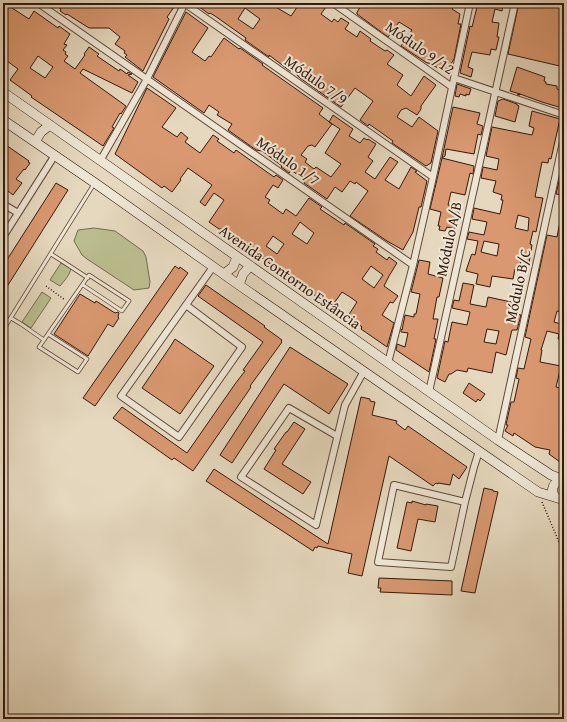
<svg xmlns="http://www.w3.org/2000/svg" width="567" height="722" viewBox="0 0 567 722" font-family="'Gentium Book Plus',serif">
<rect width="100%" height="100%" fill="#e5d8be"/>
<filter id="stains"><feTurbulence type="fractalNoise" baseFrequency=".005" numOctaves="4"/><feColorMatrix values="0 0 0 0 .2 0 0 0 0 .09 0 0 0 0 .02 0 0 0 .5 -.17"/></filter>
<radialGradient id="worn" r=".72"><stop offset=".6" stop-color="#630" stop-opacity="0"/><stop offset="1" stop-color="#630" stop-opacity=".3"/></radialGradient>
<path fill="#babd8e" stroke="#766a4e" d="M94,228l21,3 28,20 3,6 4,25 -1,6 -15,2 -47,-31 -5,-4 -8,-14 4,-11z
M61,263l10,5c-1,7 -7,13 -11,18l-10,-6z
M42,292l9,6 -20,30 -9,-6z"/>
<path fill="#d9986f" stroke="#33180d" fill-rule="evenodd" d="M3,3h13l-4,5 17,11 5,-8 24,17 1,-2 11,8 -6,10 3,1 -4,5 3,2 -1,2 3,2 -4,5 11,8 10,-14 -1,-1 5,-7 10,7 -2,2 22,15 1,-2 7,5 1,-2 4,2 -4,1 10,7 -6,11 -49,-24 -3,4 46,33 -5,8 -1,-1 -8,14 2,1 -11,18 -72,-49 1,-1 -22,-16 8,-11 -15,-11zM38,56l15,11 -8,11 -15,-10z
M52,3h125l-10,14 2,2 -26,52 -18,-14 2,-2 -3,-2 1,-2 -10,-7 5,-7 -11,-9h-20l-22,-14 -1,1 -6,-4 1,-2z
M194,3h82l-2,3 17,10 9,-13h20l6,4 -5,7 11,8 2,-3 4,3 3,-4 8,5 -4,6 12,8 3,-6 11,8 -1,2 15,10 2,-1 7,5 -7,9 16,11 -6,10 14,11 13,-20 12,9 -15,21v3l-4,6 -11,-7 -5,2 -4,7 15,10 7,-10 19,14 -7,32 -5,3 -34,-23 1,-2 -24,-17 -1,2 -8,-6 13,-19 -18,-13 -14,19 -41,-29 -8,-8 -1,1h-1l-21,-16v2l-24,-17 1,-2 -31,-22 -5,-3 -1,1zM245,8l15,11 -7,10 -15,-10z
M363,3h92l-3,6 8,5 -2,10h3l-7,35 -8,13 -18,-9h-1l-26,-17 11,-16 -13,-8 -11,15 -31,-23v-2z
M478,3h25l-1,8 -7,-2 -3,13 7,1 -2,14h2l-3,13 -5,-1 -1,6 -18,-3 -4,15 5,2 -2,8 -11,-4 10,-47 2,1z
M519,3h45v64l-56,-13z
M186,12l22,16 -16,24 13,9 4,-5 2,1 13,-19 15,11 1,-1 23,16 -1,1 61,43 -4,6 13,10 -17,23 -3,-2 -4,1 -7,9 6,4 -2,3 9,7 2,-2 15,10 10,-13 -16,-11 15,-24 -11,-7 4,-7 20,14 -4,7 11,7 4,-5 3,2 1,-1 8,5 -8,13 5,4 -8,11 10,7 15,-22 8,5 -13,18 14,9 12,-22 6,4 -2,1 12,9 -6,26h-2l-6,25 -10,18 -16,-9 -37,-25 18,-25 -12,-9 -1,2 -5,-3 -8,11 -7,-5 -8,12 -23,-16 1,-3 -14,-10 -2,3 -8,-6 1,-1 -20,-15 -6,-1 -28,-20 4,-6 -15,-9 2,-3 -10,-7 -5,8 -51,-36z
M517,67l28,10 -1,4 2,1v2l11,2v3l7,2v9l-2,8 -20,-6 -22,-8v1h-3l3,-1 -10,-3z
M457,84l14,5 -2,6 -3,-1v2l-6,-2 -1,3 -4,-1z
M147,88l29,20 -14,19 15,10 4,-5 7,6 -3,4 15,11 13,-18 6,4 -2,2 17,12 2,-3 38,27 2,-2 7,5 -5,8 -5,-3 -8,12 5,3 -2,3 15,11 3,-5 10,7 13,-18 13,9 -2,2 24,16 1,-2 30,21 -2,2 5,3 -2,3 11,8 2,-3 8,6 -8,13 -5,10 14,10 -5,7 -3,-1 -8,13 12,8 -7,24 -26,-18 1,-2 -14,-11 9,-14 -7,-5 -8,-5 -10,14 -32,-20 2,-2 -25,-17 -1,1 -43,-31 -3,4 -8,-5 5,-7h-8l-10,-7 15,-22 -10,-7 -9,13 -5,-4 12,-17 -24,-17 -8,11 1,1 -9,12 -8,-6 -2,2 -47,-34zM300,222l14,11 -7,11 -15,-10zM273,236l11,8 -7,10 -11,-8zM371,266l12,9 -9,13 -12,-9z
M503,99l14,5v1l2,1 -4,16 -20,-6 3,-15z
M453,107l27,6 -3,11 6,2 -2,9 -3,-1 -4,20 -28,-5 -1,7 -3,2z
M532,111l28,8 -9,40 -2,-1 -1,5 -6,-1 -7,35 8,1 -7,34 -3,-1 -3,13 2,1 -3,18 -8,-2 -2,9 -4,-1 -2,10 -21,-3 -2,11 -14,-3 2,-10 -12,-3 5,-15 1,-2 3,1 3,-14 -11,-2 2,-7 15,3 3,-13 -15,-3 2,-11 26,6 3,-14h-2l1,-5 -9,-3 3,-11 -15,-3 2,-11 14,3 2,-11 -13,-3 6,-29 40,8 2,-7 -5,-2zM518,215l11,3 -1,13 -13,-3zM484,241l15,3 -2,12 -16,-4z
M3,143l26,18 -1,1 2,1 -5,7 -1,-1 -8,10 6,4 -9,12 -10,-8z
M442,158l32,8 -1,8 -3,-1 -5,22 -14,-3 -3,13 6,1 -1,3 5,1 1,3 -4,16 -8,-2 -2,4 -6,-1 1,-4h-2l3,-14 -11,-3z
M562,168h2v17l-2,10 -6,-1z
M56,183l12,7 -65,103v-27z
M561,216h3v96l-7,-1 -3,11 7,2v-2h3v19l-6,-2 1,-5 -12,-3 -6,19h1l-2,12 21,4 -5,21 8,2v64l-2,-1 -2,10 -11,-8 1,-4 -15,-3 -21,-14 -1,3 -8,-5 3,-6h-2l5,-23h3l5,-23 -3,-1 2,-10 6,1 7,-30 -6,-2 22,-102 10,2z
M419,260l11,2 -2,12 15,4 -4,19h-2l-4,22h5l-4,20h2l-7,33 -33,-22 1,-6 8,3 3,-14 -7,-1v-3l1,1 3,-15 9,2v-3h2l4,-20 -9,-2z
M175,266l4,3 1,-2 8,6 -93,133 -12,-8z
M463,283l11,2 -4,19 16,3 2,-10 23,5 -3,10 13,3 -4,15h-5l-1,4 -5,21 -10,-3 -4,21 -24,-5 -1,4 -10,-2 -6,4h-2l-4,8 -8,-4 8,-37 3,1 4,-20 15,3 3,-13 -18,-4 2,-8 5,1zM487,329l12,2 -3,13 -12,-2z
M206,285l59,41 -1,1 18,13 -1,1 1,1 -32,44 1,1 -4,6 -54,78 -19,-13 -2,2 -59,-42 9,-11 65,46 48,-69 10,-13 -2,-1 20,-28 -65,-46z
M80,294l15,9 1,-2 19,12 3,-1 1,1 -1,4 1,1 -6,9 -5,-3 -20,32 -34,-22z
M175,339l39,27 -34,48 -38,-26 28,-41z
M290,347l58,37 -19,30 -45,-30 -52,79 -12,-8z
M469,383l16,11 -5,7 -2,-2 -2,3 -13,-9z
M361,397l9,2v2l5,1 -3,13 25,6 -1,2 9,7 3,-4 59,41 -8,12 -6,-5 -3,11 -12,-2v1l-2,-1 -3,3 -44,-30 -27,120 -14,-3 4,-19 -34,-8 -1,2 -2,-1 -2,4 -107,-70 8,-12 114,75z
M294,422l11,7 -23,35 29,18 -8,12 -39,-25 12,-19 -2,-1 12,-17h1z
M484,488l9,2v1l5,1 -20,87 -3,14 -14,-2z
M412,501l14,4v-1l12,2 -3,16 -17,-3 -7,32 -14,-3 10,-46 5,1z
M379,578l73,3v14l-72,-3 1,-4h-3z"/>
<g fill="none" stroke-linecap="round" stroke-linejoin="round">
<defs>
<path id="lane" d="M51,254l11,7 26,17
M11,318l10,6 23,16 4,-6 39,25 -9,13 -39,-25 5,-7
M5,327l89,-143
M48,334l41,-59 40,26 -7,10 -39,-26"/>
<path id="street" d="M38,3l375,262
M184,3l249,174
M333,3l119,84
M454,78l110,37
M100,161l47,-82 38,-76
M3,204l15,9
M3,237l52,-82
M186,305l56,42 -63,90 -58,-41 92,-129
M388,363l25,-98 20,-88 37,-174
M429,392l86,-389
M337,436l-48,-28 -48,69 75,48 29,-120 19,-34
M498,440l66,-303
M465,502l-14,65 -73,-5 16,-77 71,17 9,-35 5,-16"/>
<path id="secondary" d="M3,92l495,348 53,35 13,5
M3,120l92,63 144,102 299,207 26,8
M35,142l6,-10 9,-7
M224,274l9,-7 4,-10
M239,285l4,-11 7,-8
M555,497c-5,-7 -2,-15 7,-17"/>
</defs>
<use href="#lane" stroke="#604839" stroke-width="4.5"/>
<use href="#street" stroke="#604839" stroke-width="8"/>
<use href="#secondary" stroke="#33180d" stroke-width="10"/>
<path stroke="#33180d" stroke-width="1.5" stroke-dasharray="1 2" stroke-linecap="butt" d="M46,286l19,14
M542,502l22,52"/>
<use href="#lane" stroke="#eee6d5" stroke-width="3"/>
<use href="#street" stroke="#eee6d5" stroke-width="6"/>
<use href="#secondary" stroke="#eee6d5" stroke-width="9"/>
</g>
<g text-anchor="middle" stroke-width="4" stroke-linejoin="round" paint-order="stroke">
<g font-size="15" fill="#33180d" stroke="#eee6d5">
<text transform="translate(420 48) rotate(35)" y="5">Módulo 9/12</text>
<text transform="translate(316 80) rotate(35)" y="5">Módulo 7/9</text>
<text transform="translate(288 161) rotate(35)" y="5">Módulo 1/7</text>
<text transform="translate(449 239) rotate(-78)" y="5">Módulo A/B</text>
<text transform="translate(290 277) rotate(35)" y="5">Avenida Contorno Estância</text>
<text transform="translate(518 286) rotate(-78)" y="5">Módulo B/C</text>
</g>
</g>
<rect width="567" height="722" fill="none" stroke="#e5d8be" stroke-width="16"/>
<rect x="4" y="4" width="559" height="714" fill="none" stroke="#33180d" stroke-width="2"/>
<rect x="8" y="8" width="551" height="706" fill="none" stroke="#33180d"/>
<rect width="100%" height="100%" filter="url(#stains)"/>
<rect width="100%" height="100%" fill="url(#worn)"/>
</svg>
